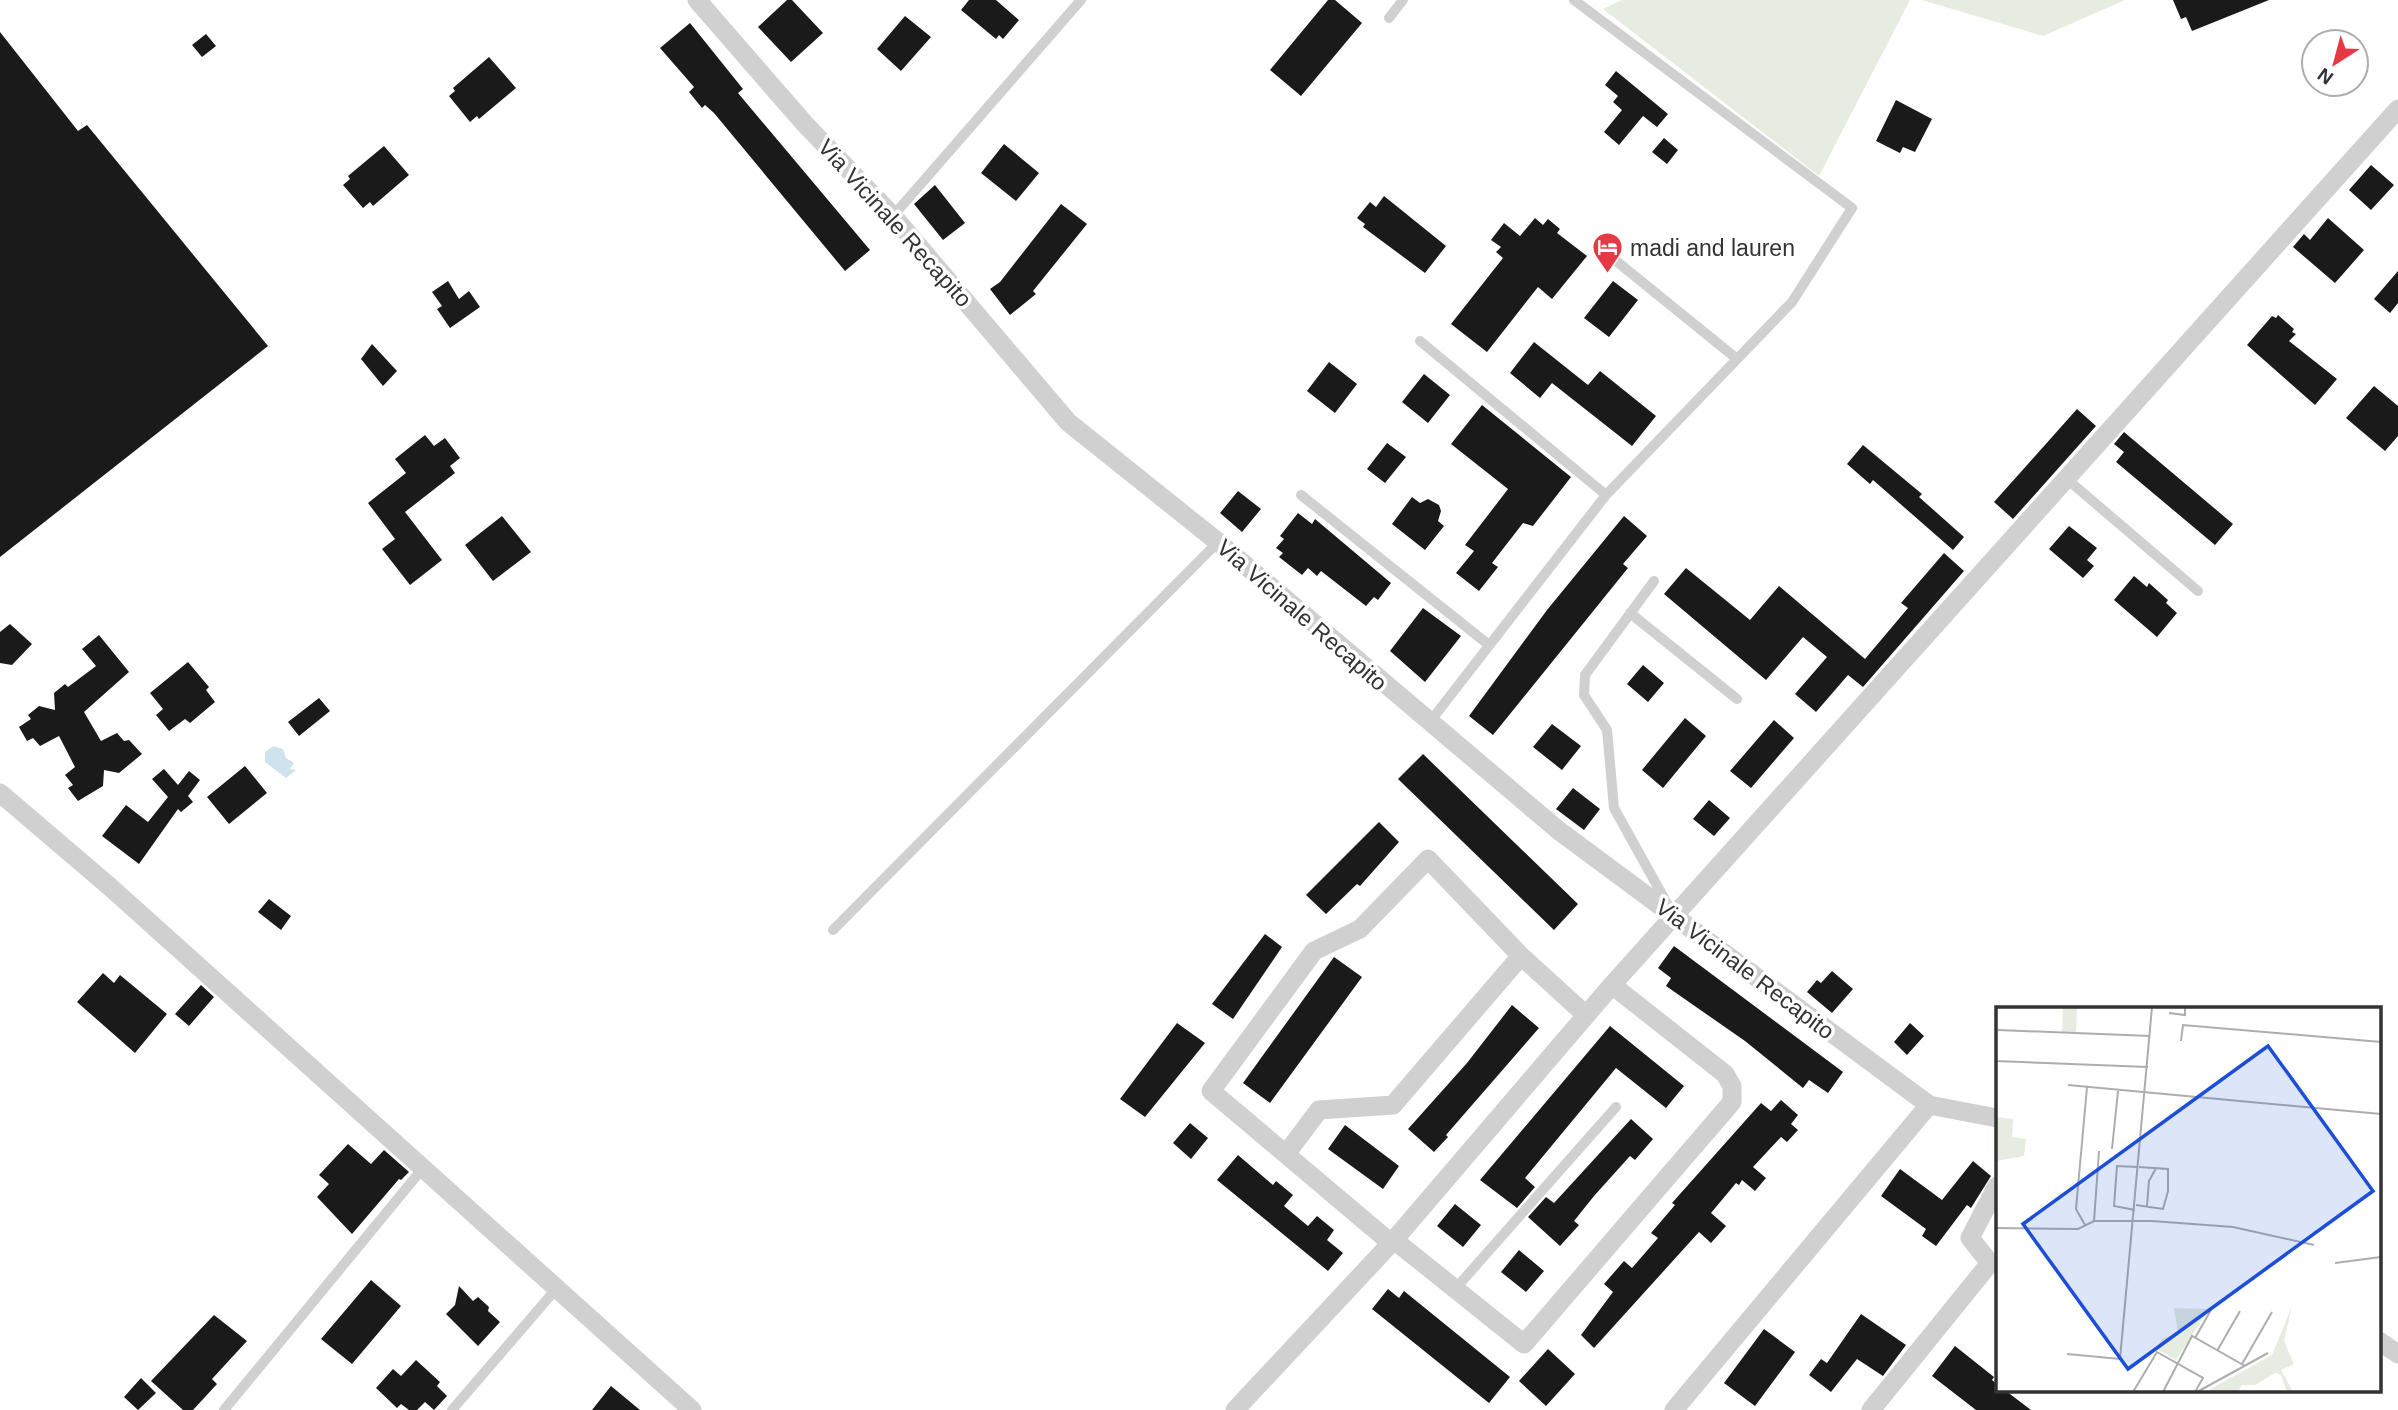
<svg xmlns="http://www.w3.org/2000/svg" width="2398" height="1410" viewBox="0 0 2398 1410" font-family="Helvetica,sans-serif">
<rect width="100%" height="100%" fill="#fff"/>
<path fill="#e6ecdf" d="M1622,0h288l-91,176 -216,-167z
M1922,0h203l-82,36z"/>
<path fill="#cfe2ee" d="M273,746l10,3 3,9 8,5 -4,6 6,1 -10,8 -21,-16v-10z"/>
<path fill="#1a1a1a" d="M787,0h5l31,33 -32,29 -33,-35z
M969,0h27l23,20 -16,19 -4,-4 -3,4 -35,-29z
M1328,0h7l27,23 -61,73 -31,-26z
M2173,0h96l-77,31 -6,-14 -5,2z
M905,16l26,21 -30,34 -24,-22z
M690,23l53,66 -5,4 132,157 -25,21 -131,-158 -9,-8 -3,3 -13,-16 5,-5 -34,-39z
M0,32l78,99 9,-6 181,221 -268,211z
M206,34l10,12 -14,11 -10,-12z
M489,57l27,31 -37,31 -2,-3 -7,6 -21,-26 6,-5 -2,-3z
M1616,71l52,43 -11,13 -14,-11 -24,29 -15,-13 18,-22 -9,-8 5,-6 -13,-11z
M1896,100l36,19 -17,33 -12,-5 -3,6 -24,-12z
M1664,138l14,12 -11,14 -15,-12z
M1004,144l35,29 -23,28 -35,-28z
M384,146l25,29 -36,31 -3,-4 -7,6 -20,-23 7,-6 -2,-3z
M2371,165l23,20 -23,25 -22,-20z
M935,185l30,38 -22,17 -29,-36z
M1384,196l62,50 -21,27 -62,-46 2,-3 -8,-6 13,-16 6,5z
M1061,204l26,20 -54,67 3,3 -26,21 -20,-26 10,-7z
M1535,218l8,7 5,-6 12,10 -3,4 30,23 -35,43 -14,-12 -51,65 -36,-28 52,-66 -7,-6 5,-5 -10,-7 13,-17 16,13z
M2328,218l36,32 -29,33 -42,-36 11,-13 6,6z
M2398,271v32l-8,10 -16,-14z
M448,281l11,18 10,-8 11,16 -30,21 -13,-19 5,-3 -10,-14z
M1613,281l25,19 -29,37 -25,-19z
M2278,315l16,14 -2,3 4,2 -7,7 48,38 -22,26 -68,-60 25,-29 4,2z
M1534,342l54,43 12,-14 56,45 -24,30 -80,-63 -12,15 -30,-25z
M372,344l25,27 -14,15 -22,-27z
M1329,362l28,22 -22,29 -28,-22z
M1424,374l26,21 -22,28 -26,-21z
M2374,386l24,20v30l-13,15 -39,-33z
M1482,405l89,72 -38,49 -10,-3 -31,40 6,4 -19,24 -23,-18 18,-22 -9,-6 43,-56 -57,-45z
M2077,409l19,17 -83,93 -19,-17z
M2124,432l109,92 -18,21 -99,-83 8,-10 -10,-8z
M425,435l9,11 11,-8 15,20 -10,8 5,7 -50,39 37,48 -32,25 -28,-36 13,-10 -27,-36 38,-30 -11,-14z
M1387,443l19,14 -21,26 -18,-14z
M1863,445l59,49 -3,3 45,40 -11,13 -80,-70 -3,4 -23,-20z
M1238,491l23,18 -19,23 -22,-19z
M1412,497l8,6 8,-4 11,6 2,6 -3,10 6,5 -19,24 -33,-26z
M1298,513l14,11 3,-5 76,64 -13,17 -4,-3 -8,9 -45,-35 -4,5 -9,-8 -6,7 -23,-18 4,-4 -7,-5 8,-9 -4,-3z
M502,516l29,36 -38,29 -28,-36z
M1624,516l23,20 -24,28 5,4 -135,167 -24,-19 78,-106z
M2069,526l28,22 -10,12 7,6 -11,12 -34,-29z
M1944,553l20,18 -101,116 -15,-12 -32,37 -21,-18 32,-37 -24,-20 -37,43 -102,-86 22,-26 64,52 29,-34 86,73 43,-51 -7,-5z
M2134,576l13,11 2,-4 19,17 -2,3 11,10 -20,24 -43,-37z
M1423,608l38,28 -36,46 -35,-31z
M10,624l22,20 -20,21 -12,-2v-31z
M99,635l30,37 -45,40 17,29 16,-8 7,8 5,-1 13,14 -23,19 -15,-3 -1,16 -25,15 -10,-13 5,-3 -8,-10 10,-8 -16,-31 -19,10 -7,-8 -6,3 -8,-14 12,-8 -3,-4 11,-9 16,4 -1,-17 11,-9 3,3 28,-21 -14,-17z
M188,662l21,25 -3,3 9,12 -25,21 -5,-4 -16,12 -13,-16 7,-6 -13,-16z
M1643,665l21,18 -16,19 -21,-18z
M319,698l11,13 -31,25 -11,-14z
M1685,718l21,18 -43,52 -21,-18z
M1774,720l20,18 -43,50 -21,-17z
M1552,724l29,22 -19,24 -29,-23z
M1423,754l155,150 -24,26 -156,-151z
M245,766l22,27 -38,31 -22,-27z
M164,769l14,16 11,-14 11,9 -12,16 5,6 -12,10 -3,-3 -39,55 -37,-28 24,-31 22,17 20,-25 -16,-18z
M1573,788l27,21 -16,21 -28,-21z
M1709,800l21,18 -16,18 -21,-17z
M1379,822l20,20 -39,44 -3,-2 -31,30 -20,-19z
M269,899l22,17 -10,14 -23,-18z
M1265,934l17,13 -49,72 -21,-15z
M1674,946l169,126 -15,21 -19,-13 -6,8 -58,-47 -79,-55 5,-8 -13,-10z
M1334,957l28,20 -92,126 -27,-20z
M1832,971l21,18 -21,24 -25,-21 10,-12 4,3z
M103,973l11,10 6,-8 47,39 -32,39 -58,-51z
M201,985l13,12 -25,29 -14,-12z
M1512,1005l27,23 -93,107 2,2 -14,15 -26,-23 59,-66z
M1177,1023l28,20 -60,74 -25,-18z
M1910,1023l14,13 -17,19 -13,-13z
M1610,1026l74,60 -18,22 -50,-40 -91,110 10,9 -18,21 -37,-28z
M1781,1100l17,15 -7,9 7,6 -11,12 -6,-5 -28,30 13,11 -11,13 -13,-11 -3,5 -3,-2 -25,30 15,13 -15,17 -12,-11 -105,116 -13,-13 32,-43 -9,-8 20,-23 8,7 26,-30 -7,-5 24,-28 -3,-2 89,-100 10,8z
M1631,1119l22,20 -18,21 -5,-4 -36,40 -20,25 5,4 -19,21 -32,-29 18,-20 8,6z
M1190,1123l18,15 -17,21 -18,-16z
M1345,1125l54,41 -16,23 -55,-40z
M348,1144l23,20 13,-14 25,22 -8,8 -2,-1 -47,55 -35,-37 12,-13 -10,-9z
M1238,1155l35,30 3,-4 17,14 -9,11 24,20 9,-10 17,14 -7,10 16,13 -15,18 -111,-91z
M1973,1161l18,15 -20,32 -4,-3 -31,41 -14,-10 4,-7 -45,-33 19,-27 42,31z
M1455,1204l26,21 -18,22 -26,-21z
M1519,1250l25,21 -18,21 -25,-20z
M371,1280l30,26 -49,58 -31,-25z
M459,1286l14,15 5,-4 11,10 -1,4 12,11 -22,24 -32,-32 9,-9z
M1388,1289l11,9 5,-7 106,86 -21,26 -117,-94z
M1861,1314l45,31 -23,31 -26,-17 -26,33 -22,-17 12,-16 6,4z
M214,1315l33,26 -35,38 5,5 -24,26h-10l-32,-29z
M1764,1329l31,23 -40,54 -31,-23z
M1955,1346l39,31 -2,3 5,4v7h9l25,19h-55l-44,-34z
M1548,1349l27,25 -29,32 -27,-25z
M416,1360l24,22 -3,4 10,10 -13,14 -9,-8 -8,8h-8l-8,-6 -4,4 -21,-20 17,-19 8,7z
M141,1378l15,15 -18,17 -14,-13z
M611,1386l29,24h-48z"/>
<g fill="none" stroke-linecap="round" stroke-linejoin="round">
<path stroke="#d0d0d0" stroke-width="10" d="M1389,18l14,-18
M893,216l188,-216
M1615,260l122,99
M1420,341l186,154
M2068,480l130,111
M1301,495l188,150
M1654,581l-69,94 -1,20 23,35 7,78 55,99
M1630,613l107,86
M1429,723l177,-228 186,-193 60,-94 -278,-208
M833,930l385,-388
M1456,1288l160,-181
M224,1410l199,-242
M452,1410l105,-122"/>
<path stroke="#d0d0d0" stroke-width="19" d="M697,0l107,123 89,93 175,206 150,120 340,288 371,275 68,13
M0,793l109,93 583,524
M1286,1154l33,-44 74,-5 128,-149
M1394,1240l130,104 208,-242v-16l-7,-12 -113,-89
M1391,1243l-180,-152 103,-140 46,-22 68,-70 93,97 65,59
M2379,1341l19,13
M1235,1410l159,-170 218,-255 786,-876
M1674,1410l255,-305
M1871,1410l119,-147 -20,-25 27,-52"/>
</g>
<defs>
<symbol id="hotel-pin" viewBox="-11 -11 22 30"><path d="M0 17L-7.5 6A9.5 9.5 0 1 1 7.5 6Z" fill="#e63946" stroke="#fff"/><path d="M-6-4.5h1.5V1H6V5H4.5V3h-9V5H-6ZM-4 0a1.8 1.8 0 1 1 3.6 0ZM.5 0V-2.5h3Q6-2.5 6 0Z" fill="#fff"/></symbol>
</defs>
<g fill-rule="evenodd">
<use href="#hotel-pin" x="1590" y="230" width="35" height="47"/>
</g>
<g text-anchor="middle" stroke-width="7" stroke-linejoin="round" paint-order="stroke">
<g font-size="23" fill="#333" stroke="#fff">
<text transform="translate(895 223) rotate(48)" y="8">Via Vicinale Recapito</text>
<text transform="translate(1302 615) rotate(41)" y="8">Via Vicinale Recapito</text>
<text transform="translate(1745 969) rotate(37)" y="8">Via Vicinale Recapito</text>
</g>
<g font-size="23" fill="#333" stroke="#fff" text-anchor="start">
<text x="1630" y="256">madi and lauren</text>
</g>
</g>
<g transform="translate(1996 1007)">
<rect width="385" height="385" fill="#fff"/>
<path d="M67,0h14l-1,26 -14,-1zM0,110l17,2 -1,18 14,2 -2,17 -28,5zM296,299l-8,35 10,23 -13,6 12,22h-6l-6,-17 -6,-2 -20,12h-13l-4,7h-33l67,-37zM178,301l35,1 -33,51 -20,-11 6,-10 16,-6z" fill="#e6ecdf"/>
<path fill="none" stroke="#adadad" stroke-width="2" d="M173,6l16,2v-8M2,23l152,6M185,34l2,-16 198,17M0,54l152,6M72,78l313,29M116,142l6,-58M140,198l27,4 5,-18v-22l-29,-2M151,199l2,-25 7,-13M139,203l-21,-4 3,-40 21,1M98,214l5,-70M89,218l-9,-16 11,-122M0,221l82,1 16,-8h58l81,6 81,18M339,256l46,-6M199,331l16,-28M221,344l23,-40M71,347l53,5 32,-352M246,357l30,-52M137,385l24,-40 46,26 -8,14M167,385l29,-56 53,30M201,385l71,-39"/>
<path fill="#1d4ed8" fill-opacity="0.15" stroke="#1d4ed8" stroke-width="3.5" d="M272,39l105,145 -245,178 -105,-145z"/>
<rect width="385" height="385" fill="none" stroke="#333" stroke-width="3.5"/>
</g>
<g transform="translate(2335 63) rotate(216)"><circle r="33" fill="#ffffff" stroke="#adadad" stroke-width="2"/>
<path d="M0-5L12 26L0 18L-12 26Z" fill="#e63946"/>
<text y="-10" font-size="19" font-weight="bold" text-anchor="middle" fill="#333333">N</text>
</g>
</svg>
